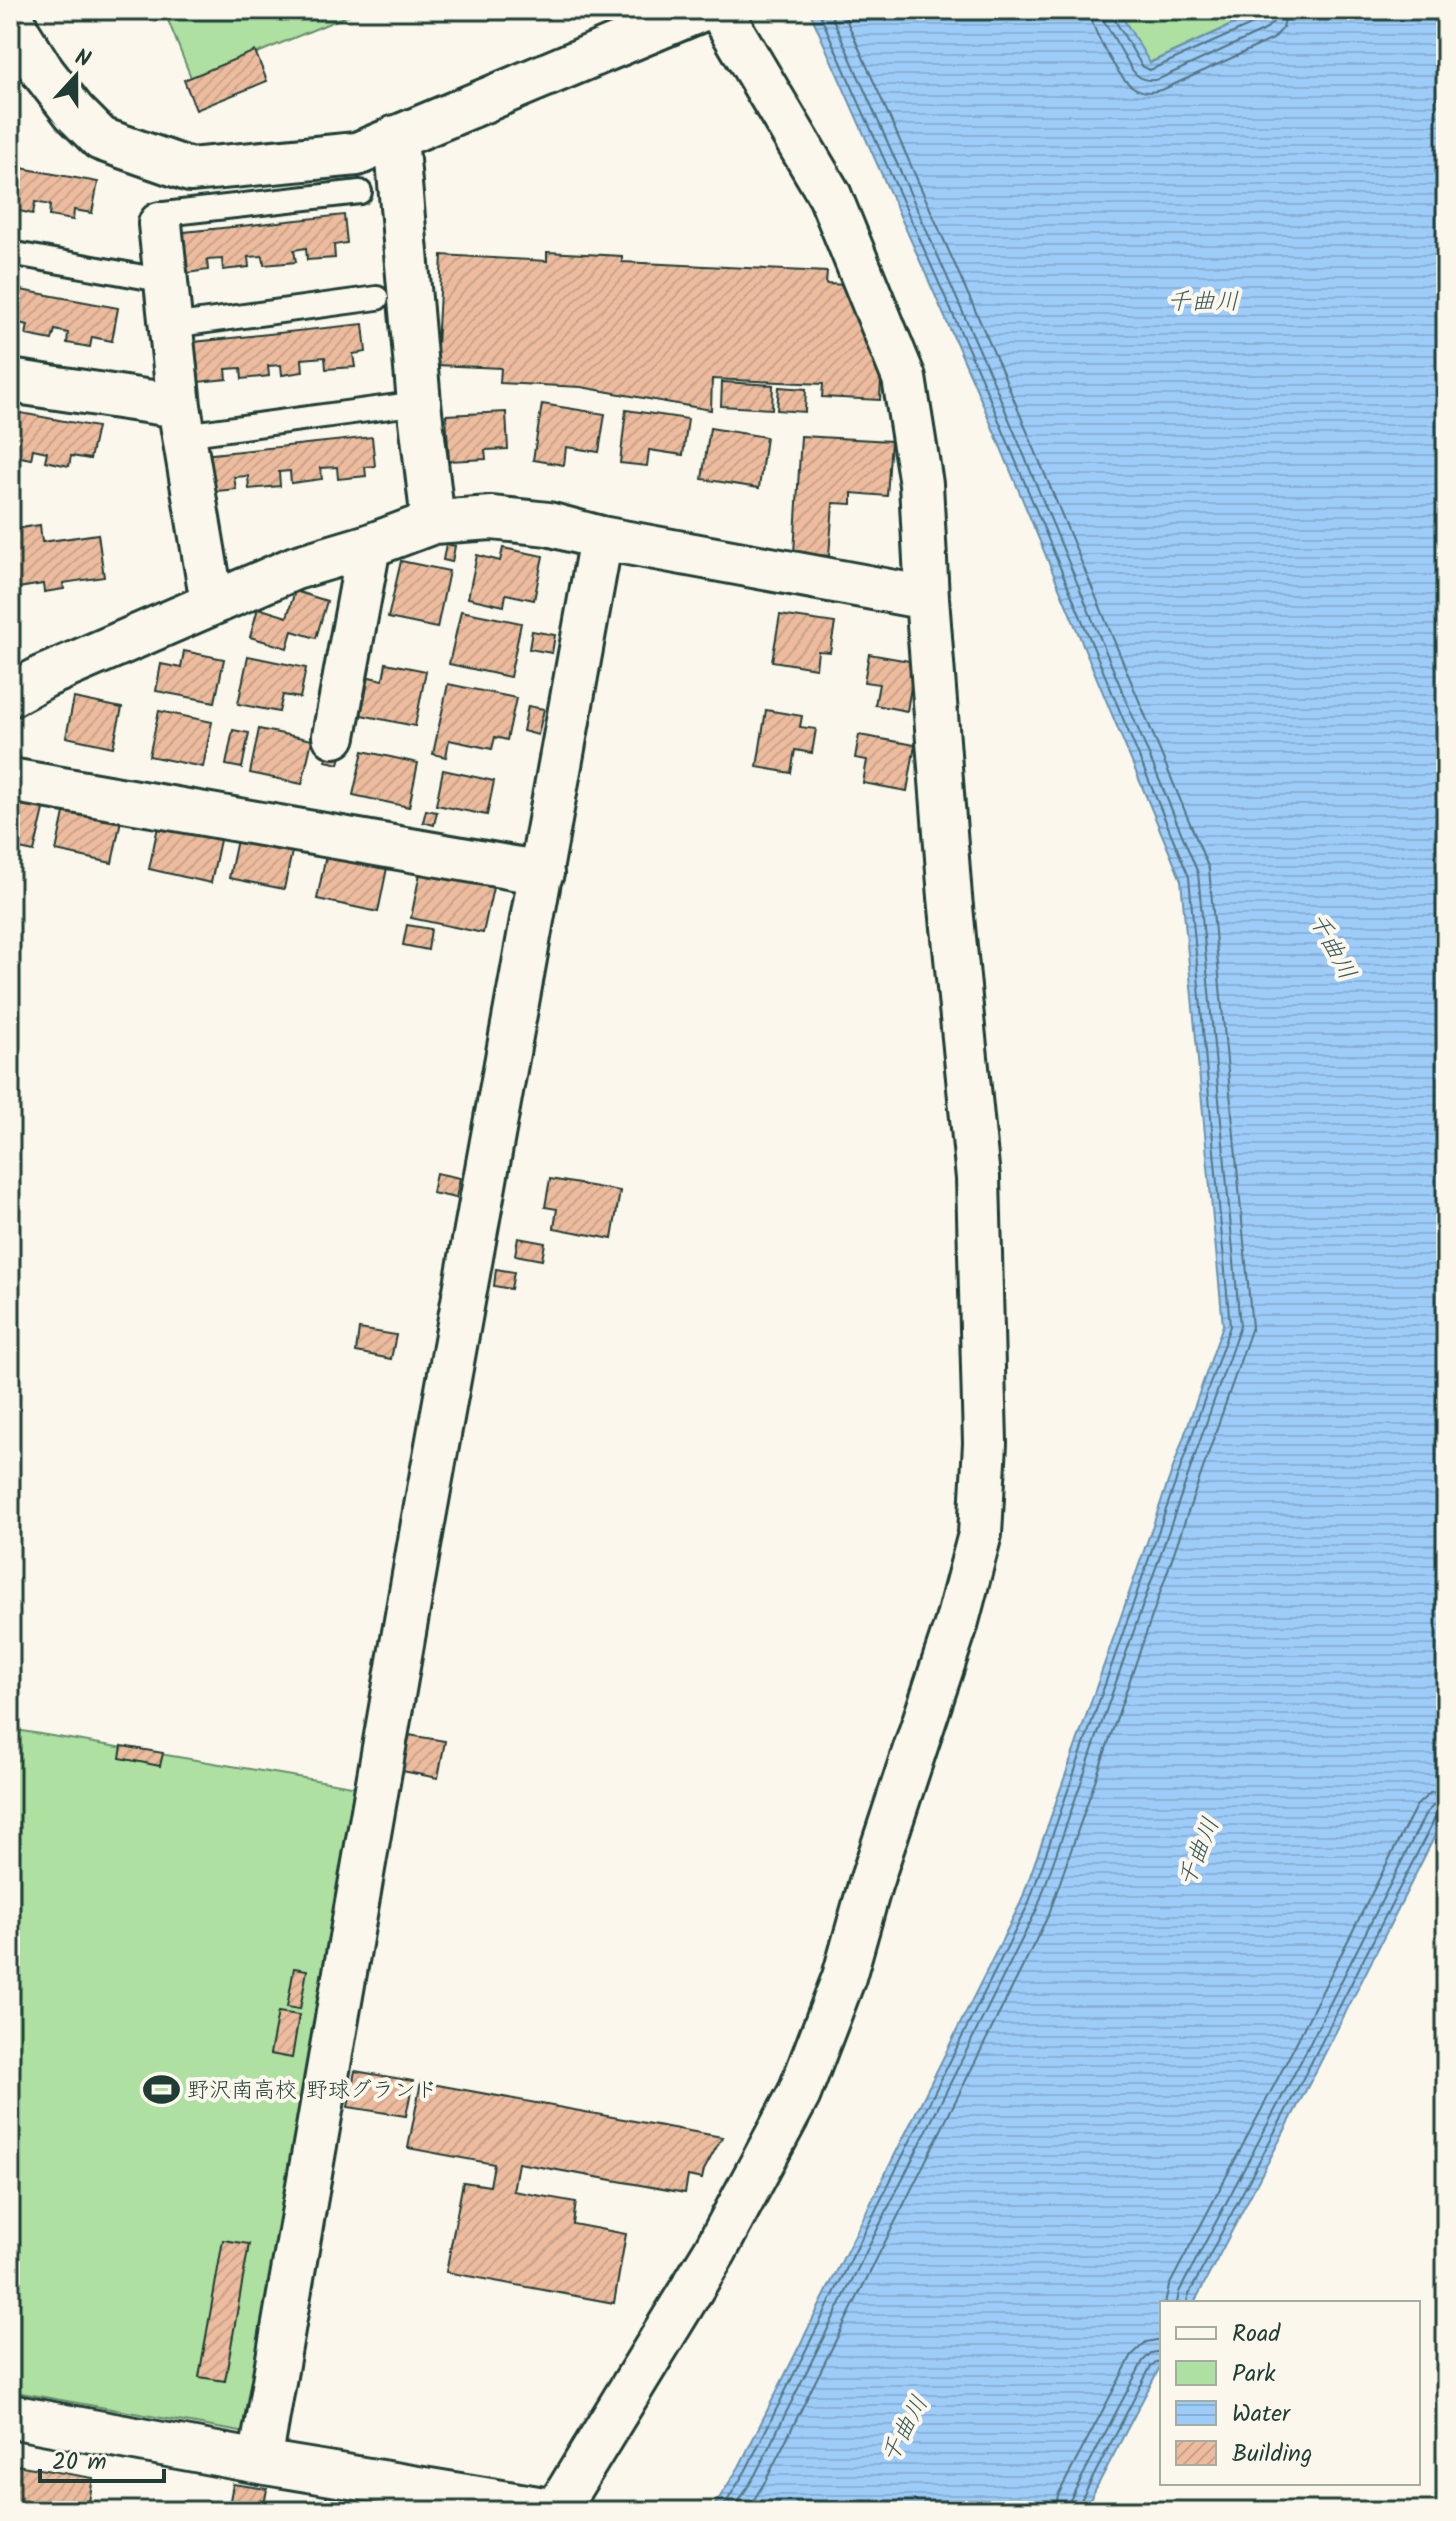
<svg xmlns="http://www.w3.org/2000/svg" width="1456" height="2521" viewBox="0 0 1456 2521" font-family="Kalam,'Klee One',sans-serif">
<defs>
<pattern id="water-rules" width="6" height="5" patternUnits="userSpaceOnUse" patternTransform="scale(2)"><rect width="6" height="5" fill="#9eccf9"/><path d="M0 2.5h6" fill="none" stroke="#88b0d6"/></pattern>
<pattern id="building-hatch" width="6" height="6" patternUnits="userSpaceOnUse" patternTransform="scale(2)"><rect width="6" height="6" fill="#edbc9e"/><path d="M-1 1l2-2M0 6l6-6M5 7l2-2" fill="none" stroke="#cba289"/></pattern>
</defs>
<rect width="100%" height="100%" fill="#fbf7ec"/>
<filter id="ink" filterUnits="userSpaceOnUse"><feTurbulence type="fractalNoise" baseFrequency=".0125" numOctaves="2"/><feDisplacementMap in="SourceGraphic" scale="16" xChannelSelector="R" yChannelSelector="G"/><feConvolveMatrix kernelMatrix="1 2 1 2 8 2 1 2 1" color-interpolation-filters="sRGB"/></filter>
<g filter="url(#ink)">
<path fill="#ade0a1" stroke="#668e6a" stroke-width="2" d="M164,10h197l-169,70z
M1118,10h146l-115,53z
M10,1729l354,59 -112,646 -242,-43z"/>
<path fill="url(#water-rules)" stroke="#6b93aa" stroke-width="2" d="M809,10h309l32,53 114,-53h182v1804l-128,253 -124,236h-32v60l-78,148h-373l28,-44 282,-565 202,-577 -42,-445 -207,-497z"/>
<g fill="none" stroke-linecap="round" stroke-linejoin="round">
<path stroke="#527683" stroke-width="2" d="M1090,10c0,17 28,68 43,77 10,7 20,6 31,2l109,-50 10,-11 4,-18
M1102,10l2,11 29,50c7,9 16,11 26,8l106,-49 8,-8 2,-12
M1112,10l1,7 29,49 8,4 110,-49 4,-5 1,-6
M1165,2303l4,-17 122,-233 125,-247 14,-13 16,-3
M1177,2303l2,-11 123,-233 124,-246 9,-9 11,-2
M1187,2303l1,-7 123,-233 124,-245 5,-5 6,-1
M721,2511l25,-41 282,-565 202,-579 -41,-449 -207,-497 -164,-370
M733,2511l22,-36 282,-566 203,-583 -42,-453 -207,-497 -162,-366
M747,2511l19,-31 283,-566 203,-587 -43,-458 -207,-498 -160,-361
M1055,2511l3,-16 74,-140 14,-13 16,-3
M1067,2511l3,-11 73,-139 8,-8 11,-2
M1078,2511l1,-7 72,-138 5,-4 6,-1"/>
</g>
<path fill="url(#building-hatch)" stroke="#1f3d34" stroke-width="2" d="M255,51l12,30 -71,29 -12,-30z
M10,166l88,16 -6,31 -18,-3 -1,10 -24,-4 1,-11 -15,-3 -2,12 -23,-5z
M344,215l3,28 -13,2 1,13 -28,2 -1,-12 -12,2 2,12 -32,3 -1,-9 -15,1 1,10 -26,3 -1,-11 -15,1 1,10 -28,4 -5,-41z
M547,252l75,4v6l205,10 -1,12 25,1 30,93 -1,22 -58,-3 1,-13 -111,-5 -1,31 -130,-23 -81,-4 1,-15 -65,-3 6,-110 105,6z
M10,288l108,20 -6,33 -20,-4 -2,10 -23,-4 1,-10 -13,-3 -3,10 -26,-5 2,-10 -14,-3 -2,10 -2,-1z
M363,324l3,28 -13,2 2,13 -29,2 -1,-12 -23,2 1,13 -21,3 -1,-10 -13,1 1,10 -27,3 -1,-11 -15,1 1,10 -29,3 -4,-40z
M722,382l51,3 -1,24 -51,-3z
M779,387l27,2 -1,23 -28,-2z
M542,404l63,10 -6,38 -33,-5 -2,18 -31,-5z
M626,410l62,9 -5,36 -34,-5 -2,16 -27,-3z
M10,411l87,16 -7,32 -19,-3 -2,10 -24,-5 2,-9 -14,-3 -2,10 -21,-4z
M506,412l2,37 -23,1 1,9 -37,2 -3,-46z
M710,428l56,9 -7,51 -57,-9z
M801,436l90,5 -4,55 -35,-3v11l-19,-1 -4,53 -35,-3z
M372,437l3,29 -10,1 1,9 -28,3 -1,-12 -17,1 2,11 -31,4 -1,-12 -11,1 1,14 -31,3 -1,-13 -14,1 2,12 -29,3 -4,-37z
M10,522h3l1,7 26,-4 2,17 56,-8 6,43 -41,6 1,6 -20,3 -1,-8 -25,4 -6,-37h-2z
M446,544l9,2 -3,16 -9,-2z
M503,548l40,8 -9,44 -28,-6 -2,12 -36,-8 9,-43 23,6z
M401,561l48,10 -12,57 -49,-10z
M295,591l32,10 -11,37 -24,-7 -5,17 -37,-11 8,-29 29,9z
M461,611l60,12 -11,54 -61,-13z
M780,615l55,8 -5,29 -12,-1 -2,17 -44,-7z
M532,631l23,4 -3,18 -23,-4z
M184,651l40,8 -9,43 -59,-11 5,-27 20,4z
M869,654l46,8 -8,49 -32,-6 4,-21 -15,-2z
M248,656l58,12 -6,30 -17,-3 -4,17 -41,-8z
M386,663l40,8 -11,55 -54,-11 8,-38 14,3z
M448,684l68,14 -9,42 -12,-3 -3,12 -43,-9 -3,17 -13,-3z
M74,698l48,10 -9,39 -47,-10z
M528,706l16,3 -6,26 -15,-4z
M766,710l36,6 -2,11 16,2 -4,24 -17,-3 -4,23 -34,-6z
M159,711l53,11 -9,45 -54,-11z
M259,729l53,11 -10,44 -52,-11z
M233,730l16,3 -7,35 -16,-3z
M859,735l56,10 -8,46 -44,-8 4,-23 -12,-2z
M330,745l13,3 -4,16 -13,-3z
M363,751l55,12 -9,44 -56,-12z
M443,770l51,11 -7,34 -51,-10z
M10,798l35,7 -11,47 -24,-5z
M65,808l56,12 -9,43 -56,-12z
M426,810l11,2 -3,13 -11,-3z
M159,822l62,13 -10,48 -62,-14z
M238,835l55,12 -9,42 -55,-11z
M327,850l61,13 -10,49 -61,-13z
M421,868l73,15 -11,50 -72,-15z
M407,925l24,4 -3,21 -25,-5z
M436,1173l24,5 -4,20 -24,-5z
M550,1179l70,12 -8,48 -58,-11 3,-19 -12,-2z
M518,1238l27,5 -3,17 -27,-5z
M496,1269l18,3 -3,17 -17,-3z
M359,1329l37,6 -5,24 -35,-7z
M403,1734l42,7 -7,37 -41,-8z
M122,1746l41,7 -3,13 -40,-8z
M294,1968l13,2 -7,39 -13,-2z
M278,2012l21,3 -7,43 -22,-4z
M355,2071l58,10 -7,35 -58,-9z
M421,2082l44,8 257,47 -18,33 -2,9 -14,-3 -3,17 -167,-30 -5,28 63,11 -3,22 53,10 -12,69 -168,-31 17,-90 27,4 4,-22 -86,-16z
M223,2240l26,4 -24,137 -26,-4z
M10,2464l83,14 -4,24 -5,-1 -1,10h-73z
M233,2484l34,5 -4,22h-35z"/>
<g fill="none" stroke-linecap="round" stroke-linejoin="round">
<defs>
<path id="lane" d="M160,224l4,-10 196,-22
M10,253l156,28
M171,326l206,-28
M184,435l235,-32"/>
<path id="street" d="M10,10l8,22 25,40 31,40 27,27 89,31 167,-16 344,-144
M396,137l23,266 14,119
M160,224l19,182 33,196
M10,381l169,25
M10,695l35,-19 250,-108 74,-22 64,-24 59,-4 56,6 53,14 326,60
M334,736l35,-190
M10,780l532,93
M10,2416l250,46 296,49
M260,2462l163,-939 178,-985
M556,2511l159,-260 84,-157 45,-117 26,-92 86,-260 24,-91 5,-91 -7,-265 -28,-281 -23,-299 -6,-114 -17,-106 -74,-182 -110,-186"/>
</defs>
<use href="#lane" stroke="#1f3d34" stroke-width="28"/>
<use href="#street" stroke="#1f3d34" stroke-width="48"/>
<use href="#lane" stroke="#fbf7ec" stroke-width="22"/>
<use href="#street" stroke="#fbf7ec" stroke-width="42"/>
</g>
</g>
<defs>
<symbol id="stadium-bare" viewBox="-9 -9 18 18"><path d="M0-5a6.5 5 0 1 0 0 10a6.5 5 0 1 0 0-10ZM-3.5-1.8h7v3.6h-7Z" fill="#1f3d34" stroke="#fbf7ec" stroke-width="2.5" paint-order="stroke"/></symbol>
</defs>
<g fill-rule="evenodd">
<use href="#stadium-bare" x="136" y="2064" width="51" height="51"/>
</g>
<g text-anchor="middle" stroke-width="8" stroke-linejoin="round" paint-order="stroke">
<g font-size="22" fill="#1f3d34" stroke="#fbf7ec" text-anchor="start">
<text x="187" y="2097">野沢南高校 野球グランド</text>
</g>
<g font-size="24" font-style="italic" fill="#385a5b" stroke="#fbf7ec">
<text x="1203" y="309">千曲川</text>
<text transform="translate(1333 946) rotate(62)" y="8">千曲川</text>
<text transform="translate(1198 1852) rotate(-68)" y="8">千曲川</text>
<text transform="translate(904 2429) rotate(-62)" y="8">千曲川</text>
</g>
</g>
<rect width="1456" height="2521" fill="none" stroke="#fbf7ec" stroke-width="40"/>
<rect x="20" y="20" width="1416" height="2481" fill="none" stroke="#1f3d34" stroke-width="3" filter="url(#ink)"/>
<rect x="1160" y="2301" width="260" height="184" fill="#fbf7ec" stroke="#a3ada2" stroke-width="2"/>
<rect x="1176" y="2327" width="40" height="12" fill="#fbf7ec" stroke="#a3ada2" stroke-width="2"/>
<text x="1232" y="2341" font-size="24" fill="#1f3d34">Road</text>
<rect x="1176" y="2361" width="40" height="24" fill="#ade0a1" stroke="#a3ada2" stroke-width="2"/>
<text x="1232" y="2381" font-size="24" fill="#1f3d34">Park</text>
<rect x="1176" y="2401" width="40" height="24" fill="url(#water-rules)" stroke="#a3ada2" stroke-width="2"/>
<text x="1232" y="2421" font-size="24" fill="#1f3d34">Water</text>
<rect x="1176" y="2441" width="40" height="24" fill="url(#building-hatch)" stroke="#a3ada2" stroke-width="2"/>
<text x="1232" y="2461" font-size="24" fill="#1f3d34">Building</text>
<g transform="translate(76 76) rotate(21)" stroke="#fbf7ec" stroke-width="6" paint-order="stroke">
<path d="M0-6L14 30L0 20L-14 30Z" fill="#1f3d34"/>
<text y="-12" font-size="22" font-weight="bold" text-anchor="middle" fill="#1f3d34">N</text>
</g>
<path d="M40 2469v12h124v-12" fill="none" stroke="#1f3d34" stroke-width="4"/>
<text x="52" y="2469" font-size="24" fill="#1f3d34" stroke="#fbf7ec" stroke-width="6" paint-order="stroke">20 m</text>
</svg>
